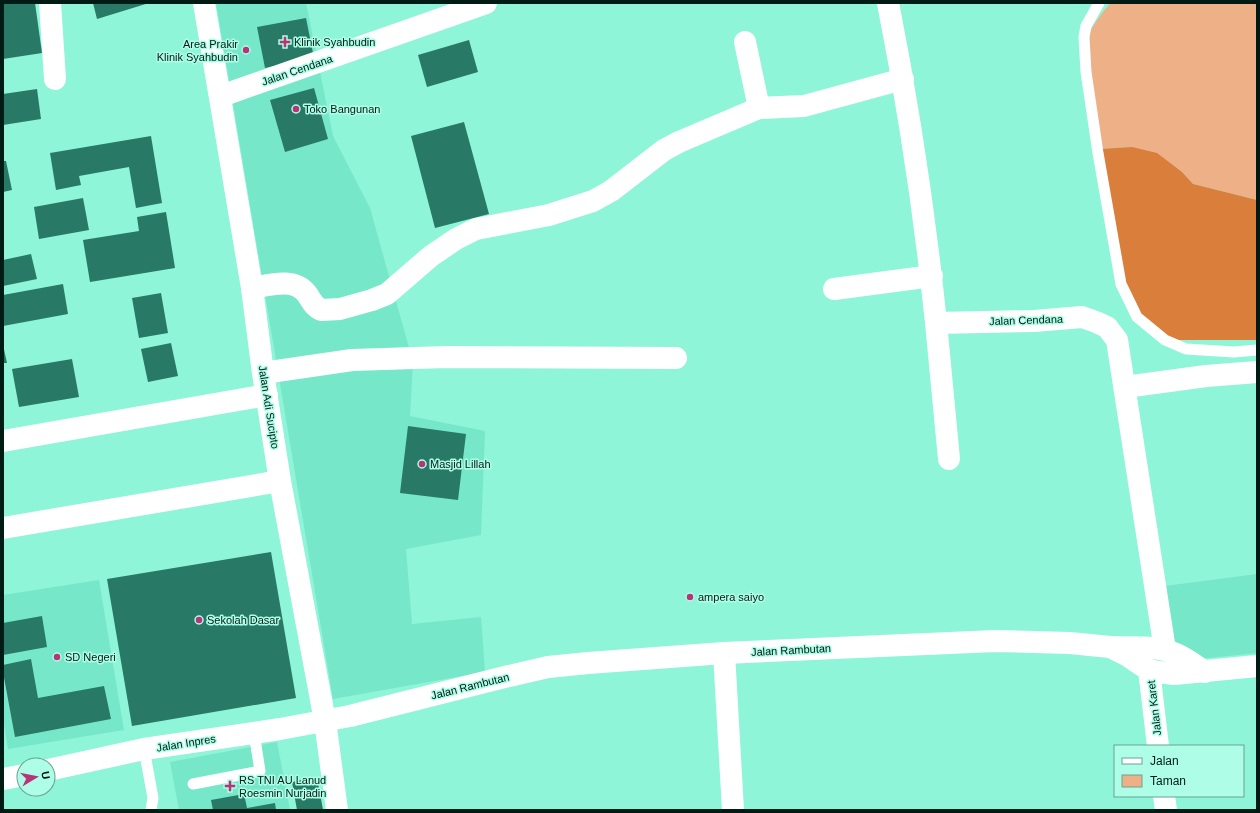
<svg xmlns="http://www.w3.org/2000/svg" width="1260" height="813" viewBox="0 0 1260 813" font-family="Arial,sans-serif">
<rect width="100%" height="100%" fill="#8ef5d8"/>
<path fill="#77e7c9" d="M216,3h90l27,133 37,72 43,154 -3,54 75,15 -4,104 -75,14 6,75 69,-7 4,55 -152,27z
M1257,574v79l-59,6 -31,-15 -10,-57z
M99,580l25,150 -116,19 -5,-31v-123z
M277,742l13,68h-111l-9,-48z"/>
<path fill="#eeb087" d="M1111,3h146v197l-64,-16 -11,-12 -50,-25 -32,2c-3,-25 -17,-98 -9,-119 3,-6 14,-22 20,-27z"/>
<path fill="#d97e3b" d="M1132,147l25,6 25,19 11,12 64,16v140h-92l-28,-23 -16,-33 -21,-135z"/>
<path fill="#287965" d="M3,3h32l7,50 -39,6z
M93,3h56l-52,16z
M306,18l8,40 -49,10 -8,-41z
M469,40l9,32 -51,15 -9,-32z
M314,88l14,51 -43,13 -15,-52z
M37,89l4,30 -38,6v-31z
M464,122l25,92 -54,14 -24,-92z
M151,136l11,67 -26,5 -7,-41 -50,9 2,9 -25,5 -6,-37z
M3,161h3l6,29 -9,2z
M83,198l6,32 -50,9 -5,-32z
M166,212l9,56 -85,14 -7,-42 56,-9 -2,-14z
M31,254l6,25 -34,7v-26z
M63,284l5,30 -65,12v-31z
M161,293l7,40 -29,5 -7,-40z
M171,343l7,33 -30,6 -7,-33z
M3,345l4,18h-4z
M72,359l7,38 -60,10 -7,-38z
M408,426l58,8 -8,66 -58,-7z
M271,552l25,146 -164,28 -25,-147z
M42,616l5,31 -44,8v-32z
M31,659l7,39 66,-12 7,33 -96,18 -12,-65v-7z
M317,777l6,33h-26l-5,-28z
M244,794l3,14 28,-5 1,7h-63l-2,-10z"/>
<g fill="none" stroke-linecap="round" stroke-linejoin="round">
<path stroke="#fff" stroke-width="11" d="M1099,3l-13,23 -2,11 2,35 12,81 23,131 16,33 28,23 21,9 48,3 23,-2
M144,749l9,49 -2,12
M193,784l67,-13 -6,-38"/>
<path stroke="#fff" stroke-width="22" d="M50,3l5,76
M888,3c21,106 37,213 48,320l98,-2 48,-4 14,5 11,5 10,13 48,310
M745,42l14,66 45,-2 99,-27
M221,96l265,-93
M252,288c18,-3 42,-11 55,6 5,7 6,12 14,16l19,-1 32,-9 15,-6 44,-38 25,-17 20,-10 73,-14 44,-14 18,-10 53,-41 15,-8 80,-34
M834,289l98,-13
M936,323l13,136
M263,373l89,-13 94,-3 230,1
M1125,387l81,-11 51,-4
M3,441l264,-46
M3,528l277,-47
M724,653l9,157
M1149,670l9,76
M325,721l12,89
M1164,796l2,14"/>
<path stroke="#fff" stroke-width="22" d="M204,3l48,285 11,85 17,108 45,240
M1114,647c21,1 43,-2 62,7 10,4 20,12 29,18
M48,770l96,-21 136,-20 70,-13 159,-40 39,-9 40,-4 136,-10 271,-12 75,2 40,4 18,9 21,14 9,2 16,2 83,-8
M3,779l21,-4"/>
</g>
<g fill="#b93477" stroke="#aefee7" stroke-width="1.5">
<path d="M283 36h4v4h4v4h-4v4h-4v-4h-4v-4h4z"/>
<circle cx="246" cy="50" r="4"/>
<circle cx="296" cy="109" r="4"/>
<circle cx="422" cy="464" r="4"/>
<circle cx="690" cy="597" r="4"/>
<circle cx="199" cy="620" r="4"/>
<circle cx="57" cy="657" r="4"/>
<path d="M228 780h4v4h4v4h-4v4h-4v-4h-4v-4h4z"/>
</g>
<g text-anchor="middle" stroke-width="3" stroke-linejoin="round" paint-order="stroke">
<g font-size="11" fill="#001b14" stroke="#aefee7" text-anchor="start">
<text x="294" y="46">Klinik Syahbudin</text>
<text x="238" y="48" text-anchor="end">Area Prakir<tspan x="238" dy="13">Klinik Syahbudin</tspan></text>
<text x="304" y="113">Toko Bangunan</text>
<text x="430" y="468">Masjid Lillah</text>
<text x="698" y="601">ampera saiyo</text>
<text x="207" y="624">Sekolah Dasar</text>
<text x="65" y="661">SD Negeri</text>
<text x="239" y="784">RS TNI AU Lanud<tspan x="239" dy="13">Roesmin Nurjadin</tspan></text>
</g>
<g font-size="11" fill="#001b14" stroke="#aefee7">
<text transform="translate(297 70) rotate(-19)" y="4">Jalan Cendana</text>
<text transform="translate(1026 320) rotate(-2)" y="4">Jalan Cendana</text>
<text transform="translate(269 407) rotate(81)" y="4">Jalan Adi Sucipto</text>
<text transform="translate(791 650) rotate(-3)" y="4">Jalan Rambutan</text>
<text transform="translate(470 686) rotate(-14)" y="4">Jalan Rambutan</text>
<text transform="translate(1154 708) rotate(-97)" y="4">Jalan Karet</text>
<text transform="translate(186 743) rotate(-9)" y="4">Jalan Inpres</text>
</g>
</g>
<rect width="1260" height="813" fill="none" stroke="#001b14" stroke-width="8"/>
<rect x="1114" y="745" width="130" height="52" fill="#aefee7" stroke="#68a393"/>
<rect x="1122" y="758" width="20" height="6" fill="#ffffff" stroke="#68a393"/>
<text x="1150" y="765" font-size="12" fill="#001b14">Jalan</text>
<rect x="1122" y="775" width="20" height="12" fill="#eeb087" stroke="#68a393"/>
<text x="1150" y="785" font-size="12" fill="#001b14">Taman</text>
<g transform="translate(36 777) rotate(80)"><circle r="19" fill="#aefee7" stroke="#68a393"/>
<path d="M0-3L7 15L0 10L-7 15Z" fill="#b93477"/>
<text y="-6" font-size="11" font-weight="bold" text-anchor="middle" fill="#001b14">U</text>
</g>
</svg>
